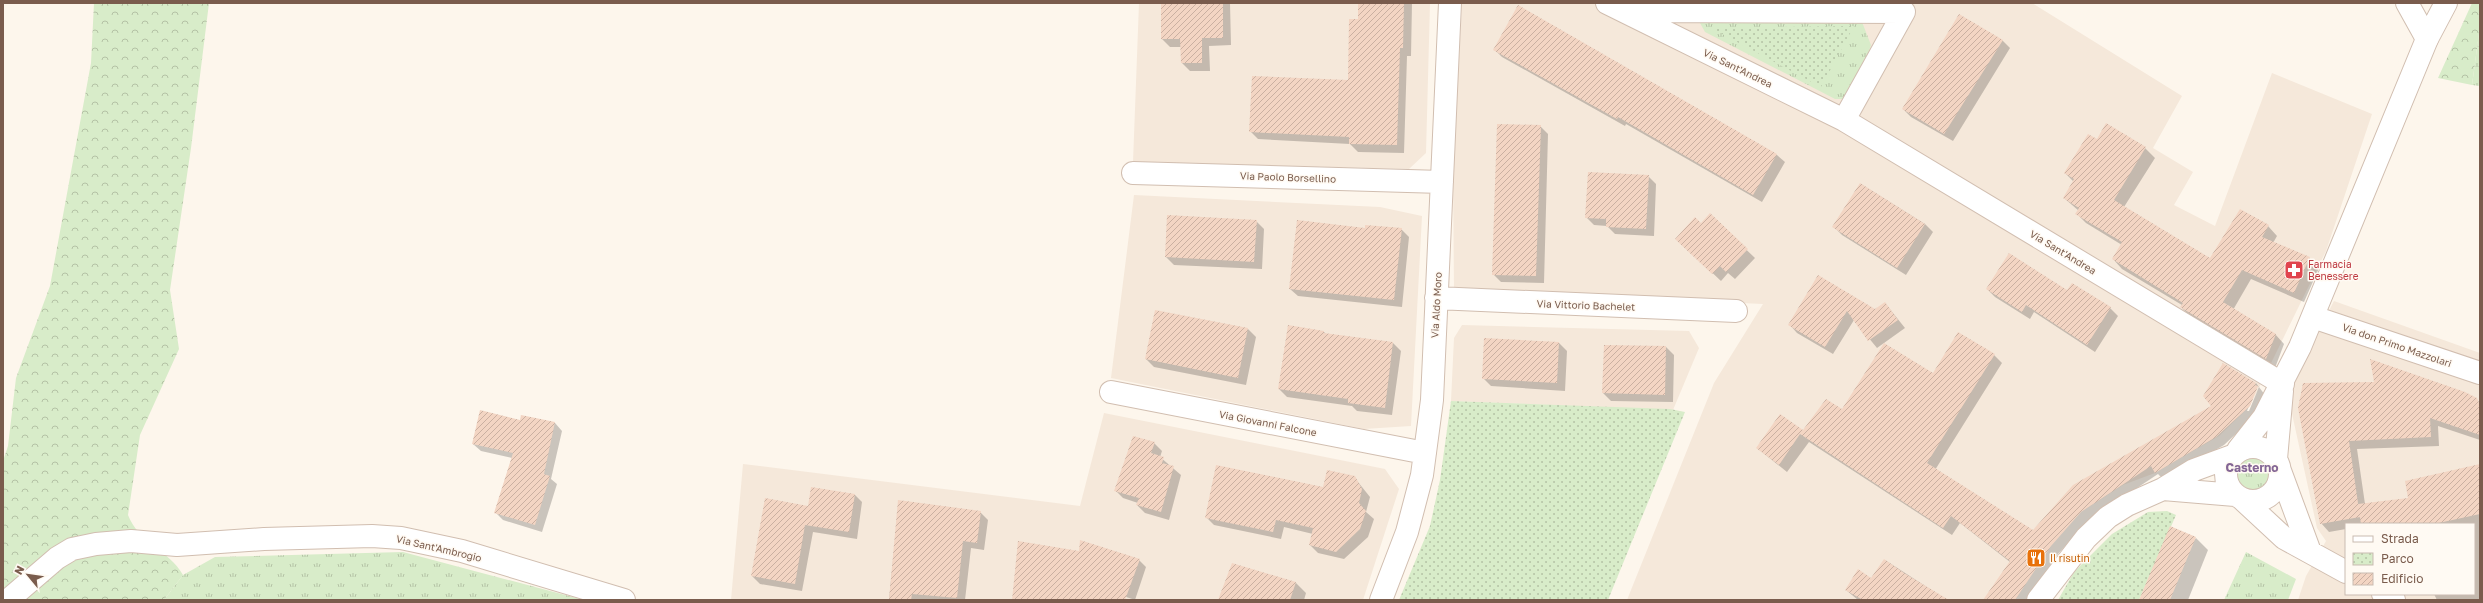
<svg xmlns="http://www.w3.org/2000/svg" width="2483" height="603" viewBox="0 0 2483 603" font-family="'Golos Text',sans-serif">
<defs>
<pattern id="grass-tufts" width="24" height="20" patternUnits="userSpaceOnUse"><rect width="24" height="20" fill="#d8ecc9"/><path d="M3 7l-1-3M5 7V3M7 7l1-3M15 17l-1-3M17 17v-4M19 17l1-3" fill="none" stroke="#b4c2a5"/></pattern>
<pattern id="forest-crowns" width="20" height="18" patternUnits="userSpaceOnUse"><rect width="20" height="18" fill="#d8ecc9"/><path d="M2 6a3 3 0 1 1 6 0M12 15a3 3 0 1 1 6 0" fill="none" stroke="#b4c2a5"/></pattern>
<pattern id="park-dots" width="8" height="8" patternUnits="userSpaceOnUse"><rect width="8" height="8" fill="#d8ecc9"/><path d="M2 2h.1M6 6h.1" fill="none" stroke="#b4c2a5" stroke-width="1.8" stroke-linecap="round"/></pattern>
<pattern id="building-hatch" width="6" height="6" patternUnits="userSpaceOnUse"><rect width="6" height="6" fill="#f3d5c3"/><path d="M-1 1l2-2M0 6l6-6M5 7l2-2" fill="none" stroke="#cab0a1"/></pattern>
</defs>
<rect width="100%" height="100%" fill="#fdf6ec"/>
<path fill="#f5e8da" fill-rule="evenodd" d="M1139,3h291l-4,150 -17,16 -276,-7z
M1462,3h570l150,93 -29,52 40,24 -19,33 41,21 57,-153 100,41 -46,137 -76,155 -31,30 -64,37 -32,12 -42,27 -31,34 -35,54h-388l87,-217 49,-79 -309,-14 -1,-120z
M1134,195l246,12 42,9 -11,210 -47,3 -253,-51z
M2334,301l146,52v247h-182l8,-24 20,-35 -9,-13 -28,-128 3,-19zM2346,524h128v70h-128z
M1462,325l227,6 10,17 -26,62 -222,-9 3,-63z
M1104,413l281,56 14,20 -36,111h-632l12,-136 337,42z"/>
<path fill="url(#grass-tufts)" d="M1710,14l152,8 9,23 -6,19 -20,35h-10l-130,-67 -5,-9z
M2480,26v60l-8,-1z
M2237 474a16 16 0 1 1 32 0a16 16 0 1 1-32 0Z
M403,552l181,48h-420l19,-25 32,-18z
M2246,552l50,27 -8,21h-64z"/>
<path fill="url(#forest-crowns)" d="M94,3h115l-18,145 -21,142 9,59 -39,86 -12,80c10,27 41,35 55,60l-19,25h-161v-139l5,-15 8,-68 34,-92 41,-223z
M2472,3h8v23l-8,59 -34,-7z"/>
<path fill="url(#park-dots)" d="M1854,26l-33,61 -110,-59z
M1451,401l219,8 15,3 -77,188h-209l31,-74 10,-46z
M2167,511l9,4 -37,85h-81l16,-28 38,-38 36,-22z"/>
<path fill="#0003" fill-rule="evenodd" d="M1162,3h68l1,42 -22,1 1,25h-20l-8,-8 -1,-16h-11l-8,-8z
M1359,3h53l-1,53h-4l-3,97 -46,-1 -8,-8 -92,-5 -8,-8 99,-50 10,-61z
M1519,7l258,148 8,7 -23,40 -136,-78 -1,2 -123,-69 -7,-7z
M2002,40l8,8 -57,93 -42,-24 -8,-8z
M1540,126l8,8 -4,149 -43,-1 -8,-8z
M2097,140l48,8 10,10 -31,49 86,52 58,-33 9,10 -4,7 36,15 10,10 -15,34 -53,-23 -18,31 42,24 9,10 -9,24 -84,-51 -10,-10 1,-2 -60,-36 -9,-10 9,-14 -36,-22 -9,-9 2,-3 -15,-13 10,-16 -9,-9z
M1648,176l8,8 -2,52 -39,-2 -8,-8 -13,-1 -8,-8z
M1861,184l64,40 8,8 -27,43 -64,-40 -8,-8z
M1710,215l45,43 -20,21 -7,-6 -7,8 -37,-35z
M1256,221l8,8 -2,40 -88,-4 -8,-8z
M1365,229h36l8,8 -7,70 -104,-11 -8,-7z
M1818,276l57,34 10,-7 20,25 -28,20 -23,-28 -21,34 -36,-21 -7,-8z
M1987,289l81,2 42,17 8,8 -23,36 -61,-40 -4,7 -35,-22z
M1156,311l92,18 8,8 -10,48 -92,-18 -8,-8z
M1324,332l3,3 66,8 8,8 -9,64 -35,-4 -5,-5 -65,-9 -8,-8z
M1559,343l8,8 -2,40 -74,-5 -8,-8z
M1666,347l8,8 -1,47 -62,-1 -8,-8z
M1994,355l8,8 -67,107 99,62 222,-149 9,12 -8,19 -33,31 -60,35 -6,-6 -69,46 -31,34 -31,46h-43l26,-38 -50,-39 -8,12 -143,-93 -22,30 -30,-24 46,-16 40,-22 90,-36zM2257,386l2,1 -10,24h-2z
M2476,399l4,4v37l-42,-14 1,20 -82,3 8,55 44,-5 71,-34v135h-43l-3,-6h40v-70h-128v5l-17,3 -8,-9 -22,-115z
M521,421l34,2 7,8 -11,48 6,5 -15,48 -39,-12 -8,-8 17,-54 -31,-7 -8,-7z
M1154,443l8,8 -2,6 21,18 -12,45 -24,-7 -8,-8 1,-2 -15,-5 -8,-8z
M1354,477l16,20 -4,15 8,7 -6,18 -24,22 -26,-6 -8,-8 3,-11 -29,-7 -3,12 -67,-14 -8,-8 117,-28z
M854,494l8,8 -5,37 -44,-7 -11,59 -42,-7 -8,-8 57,-69z
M899,501l81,11 8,8 -4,30 -13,-2 -6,52h-76z
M2196,538l12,12 -20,50h-49z
M1139,560l7,7 -11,33 -38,-13 -1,13h-84z
M1885,560l62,40h-89l-12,-10 25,-11z
M1296,583l10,10 -2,7h-85z"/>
<path fill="url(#building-hatch)" d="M1161,3h62v35h-21v25h-21l-1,-24h-19z
M1358,3h46l-1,45h-3l-3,97 -48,-1v-7l-100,-5 3,-56 96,4 1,-61h9z
M1518,5l259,149 -24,41 -135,-78 -1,2 -124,-69z
M1959,14l44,26 -59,94 -42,-25z
M2106,123l40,24 -32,53 96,58 30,-49 29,16 -7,12 48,20 -16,36 -52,-23 -19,32 53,32 -10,25 -86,-52 3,-4 -71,-44 10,-17 -47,-28 4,-6 -16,-10 11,-19 -10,-6 24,-39 9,5z
M1497,124l44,1 -5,151 -44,-1z
M1588,172l61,3 -3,54 -40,-2v-8l-21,-1z
M1860,183l65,41 -28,44 -65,-41z
M1710,213l38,36 -22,23 -6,-6 -8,8 -37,-35 20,-22 6,6z
M1167,215l90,5 -3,42 -89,-5z
M1297,220l68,8v-3l37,3 -8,72 -105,-11z
M2009,253l58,37 5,-7 39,24 -24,38 -61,-40 -4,7 -36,-23z
M1818,275l57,34 10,-7 13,18 -30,21 -21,-30 -22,36 -37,-22z
M1155,310l93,18 -10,50 -93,-19z
M1288,325l36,6v2l69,9 -8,66 -37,-5v-4l-70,-10z
M1958,332l37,22 -68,109 106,67 40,-45 138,-79 -8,-10 20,-33 33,20 -1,2 3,1 -8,20 -34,31 -61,36 -4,-7 -70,46 -30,34 -36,54h-32l27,-39 -59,-45 -8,12 -143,-94 -21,31 -23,-17 24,-34 23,16 23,-31 16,10 42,-66 49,30z
M1484,338l75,4 -2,41 -75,-4z
M1604,345l62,1 -1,49 -63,-2z
M2370,359l95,33 12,6 3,7v30l-50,-17 1,19 -82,4 11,76 -40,7 -22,-116 5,-25 71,-1z
M480,410l40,10 1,-5 34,7 -11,52 6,2 -15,49 -41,-12 19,-60 -41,-9z
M1133,436l22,6 -4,11 13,4 -2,6 12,3 -13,46 -25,-7 3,-7 -25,-7z
M2480,464v50l-46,10h-73l-3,-20 50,-6 -3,-17z
M1216,465l107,22 4,-17 28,6 7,13 -3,14 7,8 -6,18 -24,23 -27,-7 4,-17 -37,-8 -3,12 -68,-14z
M811,487l44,7 -6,38 -44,-7 -10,59 -44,-8 14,-78 43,8z
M898,500l83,11 -4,32 -14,-2 -6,57 -45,-4 -1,6h-22z
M2170,526l26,11 -26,63h-31z
M1080,540l60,19 -15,41h-113l6,-59 61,10z
M1884,559l20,14 45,27h-86l-18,-10 13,-21 13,9z
M1232,563l64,19 -6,18h-72z"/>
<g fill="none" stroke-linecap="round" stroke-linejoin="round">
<defs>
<path id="minor" d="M1607,3l237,117 439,264
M2407,3l20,36
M1633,15l21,-4 250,1 -60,108
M1133,173l309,9
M1436,298l300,13
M2313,317l167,56
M1111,392l314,61
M1381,600l26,-68 15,-57 10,-75 18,-397"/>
<path id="tertiary" d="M2226 474a27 27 0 1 1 54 0a27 27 0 1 1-54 0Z
M2238,450l26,-33 36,-70 127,-308 19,-36
M2276,459l6,-68
M2279,468l31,84
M2163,489l72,6
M2242,499l42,39 62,34
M2383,594l11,6
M8,600l49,-42 15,-9 24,-5 35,-3 46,4 87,-6 108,-3 29,2 61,13 162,49
M2038,600l48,-62 22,-21 19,-12 36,-16 31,-19 38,-14"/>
</defs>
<use href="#minor" stroke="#d1beb0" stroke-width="24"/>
<use href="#tertiary" stroke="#d1beb0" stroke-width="24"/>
<use href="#minor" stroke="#fff" stroke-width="22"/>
<use href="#tertiary" stroke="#fff" stroke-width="22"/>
</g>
<defs>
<symbol id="pharmacy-square" viewBox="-11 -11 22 22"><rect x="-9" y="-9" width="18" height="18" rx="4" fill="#e0444e" stroke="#fffaf3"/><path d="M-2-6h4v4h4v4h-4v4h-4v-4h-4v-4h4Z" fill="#fff"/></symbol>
<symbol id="restaurant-square" viewBox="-11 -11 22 22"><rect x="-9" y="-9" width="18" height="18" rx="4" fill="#e8710a" stroke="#fffaf3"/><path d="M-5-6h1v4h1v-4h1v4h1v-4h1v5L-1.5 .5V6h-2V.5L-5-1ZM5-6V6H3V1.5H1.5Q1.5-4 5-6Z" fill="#fff"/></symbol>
</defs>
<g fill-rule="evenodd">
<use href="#pharmacy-square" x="2283" y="259" width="22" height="22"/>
<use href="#restaurant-square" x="2025" y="547" width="22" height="22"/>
</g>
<g text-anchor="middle" stroke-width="3" stroke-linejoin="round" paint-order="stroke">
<g font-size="10" fill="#7a5c4d" stroke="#fffaf3">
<text transform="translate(1738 68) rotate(26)" y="4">Via Sant'Andrea</text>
<text transform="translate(1288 177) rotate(2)" y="4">Via Paolo Borsellino</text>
<text transform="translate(2063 252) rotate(31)" y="4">Via Sant'Andrea</text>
<text transform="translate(1436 305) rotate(-87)" y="4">Via Aldo Moro</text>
<text transform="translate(1586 305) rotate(2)" y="4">Via Vittorio Bachelet</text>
<text transform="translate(2397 345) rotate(19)" y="4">Via don Primo Mazzolari</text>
<text transform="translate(1268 423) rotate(11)" y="4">Via Giovanni Falcone</text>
<text transform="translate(439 548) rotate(13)" y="4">Via Sant'Ambrogio</text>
</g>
<g font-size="10" fill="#be3a42" stroke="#fffaf3" text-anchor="start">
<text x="2308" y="268">Farmacia<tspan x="2308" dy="12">Benessere</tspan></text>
</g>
<g font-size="10" fill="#c56008" stroke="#fffaf3" text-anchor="start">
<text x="2050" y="562">Il risutin</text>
</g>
<g font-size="12" font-weight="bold" fill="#846695" stroke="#fffaf3">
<text x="2252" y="472">Casterno</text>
</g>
</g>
<rect width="2483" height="603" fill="none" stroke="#7a5c4d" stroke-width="8"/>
<rect x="2345" y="523" width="130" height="72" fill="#fffaf3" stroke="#cabbb1"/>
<rect x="2353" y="536" width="20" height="6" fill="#ffffff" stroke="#cabbb1"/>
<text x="2381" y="543" font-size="12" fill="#7a5c4d">Strada</text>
<rect x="2353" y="553" width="20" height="12" fill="url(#park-dots)" stroke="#cabbb1"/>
<text x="2381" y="563" font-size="12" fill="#7a5c4d">Parco</text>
<rect x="2353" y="573" width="20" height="12" fill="url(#building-hatch)" stroke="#cabbb1"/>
<text x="2381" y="583" font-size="12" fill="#7a5c4d">Edificio</text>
<g transform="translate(28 575) rotate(299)" stroke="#fffaf3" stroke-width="3" paint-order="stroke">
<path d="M0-3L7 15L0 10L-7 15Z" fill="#7a5c4d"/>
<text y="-6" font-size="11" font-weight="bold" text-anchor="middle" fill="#7a5c4d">N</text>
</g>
</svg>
